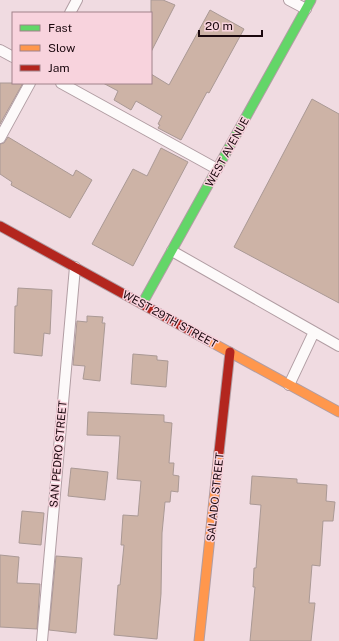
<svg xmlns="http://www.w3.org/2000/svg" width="339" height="641" viewBox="0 0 339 641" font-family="'Public Sans',sans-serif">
<rect width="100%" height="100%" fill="#f0dbe1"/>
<path fill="#cdb3a6" stroke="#aa9995" d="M151,0h12l12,5 -24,47z
M210,10l34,19 -35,64 -2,-1 -26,48 -23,-12 2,-3 -2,-1 4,-8 -26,-15 -5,9 -17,-10 4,-9 -15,-8h48v-9l18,11z
M0,83h23l-23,41z
M312,99l27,15v189l-105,-56z
M8,137l65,39 3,-6 16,10 -22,38 -59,-33 1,-3 -12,-8v-30l4,-1z
M161,148l27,14 -55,104 -41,-22 41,-75 14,7z
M18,288l34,2 -2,44 -6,-1 -2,23 -28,-3 1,-47h2z
M87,316l16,1 -1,6h3l-5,58 -17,-2 2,-13 -12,-1 4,-44 10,1z
M133,354l24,2v4l11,1 -2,26 -35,-3z
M88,412l76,3v7l8,1 -3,40h5l-1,12 6,1 -1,16 -7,-1 -1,11h-5l-3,31 -1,61 -4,45 -43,-4 4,-50h2l4,-40h-3l2,-30 15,1 3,-35 -24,-2 3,-43 -33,-1z
M71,468l37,4 -3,28 -37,-4z
M252,476l45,3v4l30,2 -1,16 9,1 -2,19h-10l-3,45 -8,-1 -3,38h6l-4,38h-61l5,-54h-2l1,-19h2l5,-63 -11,-1z
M22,511l22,2 -3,32 -22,-2z
M0,555l19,2 -2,26 23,1 -3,45 -37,-2z
M56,556l26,2 -6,75 -27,-3z"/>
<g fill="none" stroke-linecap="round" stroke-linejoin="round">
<defs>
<path id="lane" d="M289,0l17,9
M70,13l7,-13
M0,50l13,7
M61,83l156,86
M0,138l30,-55
M172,251l167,95
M289,385l25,-53
M42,641l33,-374"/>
<path id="fast" d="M142,304l169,-304"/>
<path id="slow" d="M200,336l139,76
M199,641l20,-189"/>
<path id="jam" d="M0,226l200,110
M219,452l11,-100"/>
</defs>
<use href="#lane" stroke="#b19da3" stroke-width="12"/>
<use href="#fast" stroke="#b19da3" stroke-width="11"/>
<use href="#slow" stroke="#b19da3" stroke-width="11"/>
<use href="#jam" stroke="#b19da3" stroke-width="11"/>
<use href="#lane" stroke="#fdfafa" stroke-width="10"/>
<use href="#fast" stroke="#63d668" stroke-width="9"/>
<use href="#slow" stroke="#ff974d" stroke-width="9"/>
<use href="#jam" stroke="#b3261e" stroke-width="9"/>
</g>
<g text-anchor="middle" stroke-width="3" stroke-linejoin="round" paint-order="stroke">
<g font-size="11" fill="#1b080e" stroke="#f8d3dd">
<text transform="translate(227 152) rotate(-61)" y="4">WEST AVENUE</text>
<text transform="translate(170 319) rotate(29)" y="4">WEST 29TH STREET</text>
<text transform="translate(58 454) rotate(-85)" y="4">SAN PEDRO STREET</text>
<text transform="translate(215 497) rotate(-84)" y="4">SALADO STREET</text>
</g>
</g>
<rect x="12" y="12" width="140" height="72" fill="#f8d3dd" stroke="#a0828a"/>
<rect x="20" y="25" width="20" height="6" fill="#63d668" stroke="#a0828a"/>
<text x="48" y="32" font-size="12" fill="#1b080e">Fast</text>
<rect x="20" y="45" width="20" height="6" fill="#ff974d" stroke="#a0828a"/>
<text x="48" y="52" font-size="12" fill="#1b080e">Slow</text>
<rect x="20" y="65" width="20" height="6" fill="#b3261e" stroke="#a0828a"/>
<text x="48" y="72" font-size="12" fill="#1b080e">Jam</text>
<path d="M199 30v6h63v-6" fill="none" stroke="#1b080e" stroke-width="2"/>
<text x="205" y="30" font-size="12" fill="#1b080e" stroke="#f8d3dd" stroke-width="3" paint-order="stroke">20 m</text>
</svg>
